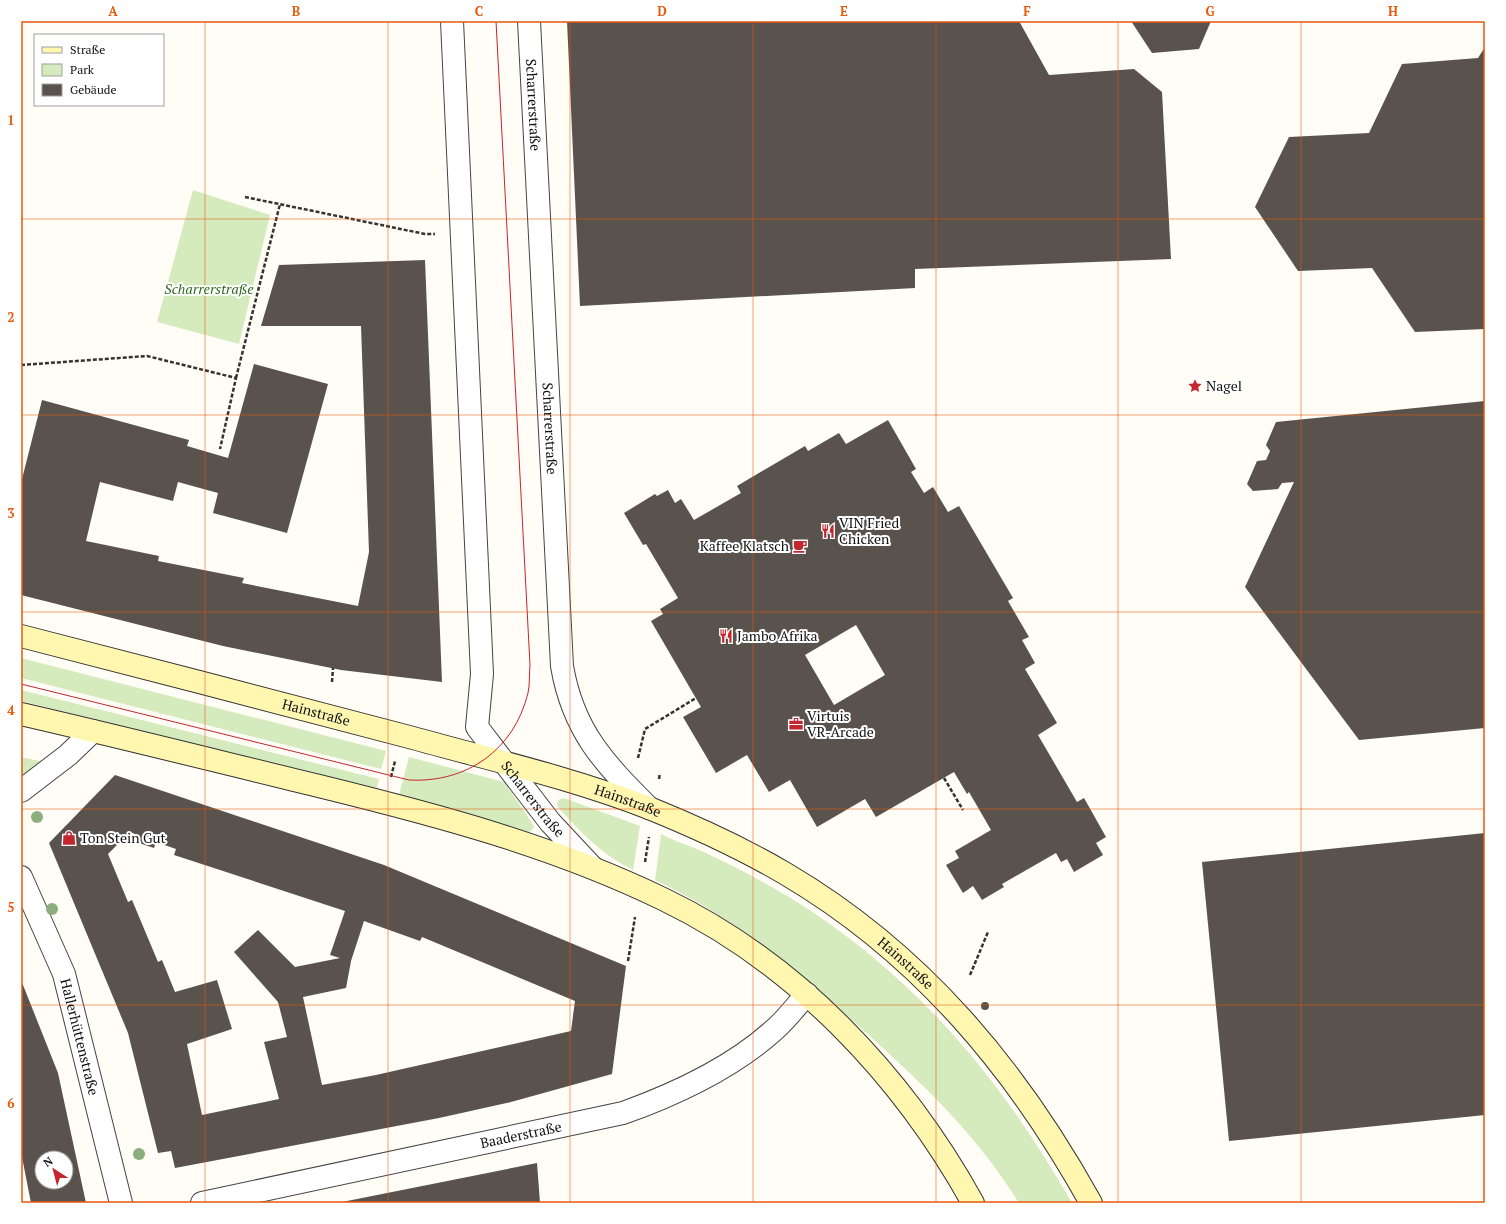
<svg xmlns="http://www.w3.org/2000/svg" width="1506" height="1224" viewBox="0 0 1506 1224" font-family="'PT Serif',serif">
<rect width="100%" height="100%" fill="#fffdf5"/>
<path fill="#d5ebbd" d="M193,190l77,25 -31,129 -82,-22z
M21,658l365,93 -5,18 -360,-91z
M21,690l358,89 -2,9 -356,-87z
M21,757l23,5 -23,17z
M409,757l95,25 28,41 2,4 -3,4 -3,1 -129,-37z
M564,798l76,28 -7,44c-31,-15 -53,-38 -76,-64l1,-6z
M661,834c15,8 30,12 45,19 28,13 56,28 83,44 124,76 212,181 283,306h-53c-42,-68 -96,-119 -156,-173 -68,-61 -124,-110 -208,-150z"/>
<path fill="#5a524d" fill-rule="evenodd" d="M567,21h452l30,54 85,-6 28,23 9,167 -256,10v19l-335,18z
M1131,21h80l-12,28 -47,4z
M1485,47v282l-70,3 -43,-64 -74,3 -43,-64 34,-70 80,-4 33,-69 76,-6z
M425,260l17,422 -101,-12 -118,-24 -202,-51v-112l21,-83 147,40 -2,6 41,12 26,-94 74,20 -41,149 -74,-20 5,-20 -40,-11 -5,19 -73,-19 -14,59 73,15 -1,5 86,17 -2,5 116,23 11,-54 -8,-226h-100l18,-61z
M1485,401v327l-126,12 -114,-153 49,-105 -12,1 -4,6 -25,2 -6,-7 10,-23 9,-1 4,-9 -4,-6 10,-23z
M888,420l28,49 -5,3 13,21 9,-6 15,25 11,-6 54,92 -5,3 21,36 -7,3 13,23 -10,6 32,54 -19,12 39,67 7,-4 22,39 -10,6 7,12 -29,17 -7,-13 -6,3 -5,-9 -54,31 2,3 -22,13 -9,-14 -10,7 -17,-28 13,-7 -4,-7 36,-21 -22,-38 -2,2 -13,-22 -78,45 -11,-18 -48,28 -27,-47 -21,12 -22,-37 -31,18 -33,-56 18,-10 -50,-86 12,-7 -3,-5 18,-11 -32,-54 -3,1 -19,-32 31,-19 2,2 11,-6 7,13 6,-4 13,21 47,-27 -4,-7 68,-40 3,5 31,-18 7,11zM856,625l29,50 -51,30 -29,-50z
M115,775l269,90 242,101 -14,108 -101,28 -72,16 -264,50 -4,-17 -13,2 -30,-120 -79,-190zM130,832l5,2 -2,7 21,7 2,-6 20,7 -2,6 171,56 -15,44 10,3 -45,9 -37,-37 -24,22 44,50 9,35 -23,5 15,57 -77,16 -15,-71 45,-15 -15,-49 -42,12 -13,-32 -4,2 -26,-62 -4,2 -20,-48zM364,921l56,20 2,-4 153,64 -4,30 -195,44 -54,10 -19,-88 43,-9 5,-27z
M1485,833v282l-256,26 -27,-279z
M21,980l37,93 28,130h-55l-10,-51zM42,1158h24v24h-24z
M981 1006a4 4 0 1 1 8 0a4 4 0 1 1-8 0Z
M537,1163l3,40h-198v-1z"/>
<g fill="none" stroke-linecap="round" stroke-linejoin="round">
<defs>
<g id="minor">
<path d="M21,791l47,-36 25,-24"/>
<path id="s1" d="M21,877l43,97 57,229"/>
<path id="s2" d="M202,1203l421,-90c53,-19 109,-45 151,-83 12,-10 22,-24 33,-36"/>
</g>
<g id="tertiary">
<path id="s3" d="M452,21l30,653 -5,53 73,95 42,45"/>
<path id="s4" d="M529,21l33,645c11,65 42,97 87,142"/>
</g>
<g id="secondary">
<path id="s5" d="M21,636c131,34 261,67 392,102 79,22 159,40 236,70 47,19 93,40 137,66 134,79 230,194 305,329"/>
<path d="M21,714c100,23 199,48 298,72 118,29 235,60 344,113 133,64 239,176 310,304"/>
</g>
</defs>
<use href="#minor" stroke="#444" stroke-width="24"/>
<use href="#tertiary" stroke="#444" stroke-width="24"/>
<use href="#secondary" stroke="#333" stroke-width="24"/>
<path stroke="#333" stroke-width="2.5" stroke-dasharray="4 2" stroke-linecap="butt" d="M245,197l180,37h10
M21,365l126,-9 89,22 -16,71
M236,378l44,-174
M332,682l1,-14
M638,758l7,-29 51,-31
M391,777l4,-16
M944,778l19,32
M659,779l1,-6
M645,862l4,-25
M628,961l7,-44
M970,975l18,-43"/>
<use href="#minor" stroke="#fff" stroke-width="22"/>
<use href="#tertiary" stroke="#fff" stroke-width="22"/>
<use href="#secondary" stroke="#fff6b0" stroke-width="22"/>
<path stroke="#c4262e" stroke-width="1" d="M21,684l388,96c58,3 105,-30 119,-87 2,-9 1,-19 2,-28l-34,-644"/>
</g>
<g fill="#8dad7f">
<circle cx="37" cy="817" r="6"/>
<circle cx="52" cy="909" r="6"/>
<circle cx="139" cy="1154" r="6"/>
</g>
<path fill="none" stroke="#e8590c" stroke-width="1" stroke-opacity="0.55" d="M205,21v1182M388,21v1182M570,21v1182M753,21v1182M936,21v1182M1118,21v1182M1301,21v1182M21,219h1464M21,415h1464M21,612h1464M21,809h1464M21,1005h1464"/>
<defs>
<symbol id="sight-bare" viewBox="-9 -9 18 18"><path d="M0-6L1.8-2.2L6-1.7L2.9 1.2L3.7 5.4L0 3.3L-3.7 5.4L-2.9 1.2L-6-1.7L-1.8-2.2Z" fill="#c4262e" stroke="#fff" stroke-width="2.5" paint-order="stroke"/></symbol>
<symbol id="restaurant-bare" viewBox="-9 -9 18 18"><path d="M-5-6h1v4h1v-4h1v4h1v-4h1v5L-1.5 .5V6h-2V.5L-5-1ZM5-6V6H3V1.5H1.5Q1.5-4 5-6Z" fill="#c4262e" stroke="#fff" stroke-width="2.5" paint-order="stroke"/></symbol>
<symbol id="cafe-bare" viewBox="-9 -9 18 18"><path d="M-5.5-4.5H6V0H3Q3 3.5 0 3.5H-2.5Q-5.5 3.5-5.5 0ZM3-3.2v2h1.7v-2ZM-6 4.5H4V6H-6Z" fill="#c4262e" stroke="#fff" stroke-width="2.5" paint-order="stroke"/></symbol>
<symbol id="office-bare" viewBox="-9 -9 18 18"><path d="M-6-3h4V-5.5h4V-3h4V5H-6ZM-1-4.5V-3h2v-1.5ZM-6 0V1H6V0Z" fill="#c4262e" stroke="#fff" stroke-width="2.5" paint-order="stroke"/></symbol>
<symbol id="shop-bare" viewBox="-9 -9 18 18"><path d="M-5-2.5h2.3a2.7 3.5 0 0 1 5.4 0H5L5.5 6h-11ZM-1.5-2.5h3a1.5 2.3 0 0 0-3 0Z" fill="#c4262e" stroke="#fff" stroke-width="2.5" paint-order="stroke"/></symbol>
</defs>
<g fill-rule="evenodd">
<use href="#sight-bare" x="1185" y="376" width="20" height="20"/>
<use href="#restaurant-bare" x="818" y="521" width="20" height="20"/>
<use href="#cafe-bare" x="790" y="536" width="20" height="20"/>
<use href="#restaurant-bare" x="716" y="626" width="20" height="20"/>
<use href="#office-bare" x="786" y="714" width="20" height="20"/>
<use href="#shop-bare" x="59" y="828" width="20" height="20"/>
</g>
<g text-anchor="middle" stroke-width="4" stroke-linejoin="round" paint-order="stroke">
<g font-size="14" fill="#111" stroke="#fff">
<text dy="5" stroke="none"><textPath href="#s4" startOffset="84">Scharrerstraße</textPath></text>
<text dy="5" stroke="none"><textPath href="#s4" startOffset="408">Scharrerstraße</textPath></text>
<text dy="5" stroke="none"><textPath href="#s5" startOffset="305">Hainstraße</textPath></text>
<text dy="5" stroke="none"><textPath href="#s3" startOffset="798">Scharrerstraße</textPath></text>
<text dy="5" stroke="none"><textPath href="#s5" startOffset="629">Hainstraße</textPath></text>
<text dy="5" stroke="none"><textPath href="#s5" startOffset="953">Hainstraße</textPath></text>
<text dy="5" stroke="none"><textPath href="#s1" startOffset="171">Hallerhüttenstraße</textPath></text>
<text dy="5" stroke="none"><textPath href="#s2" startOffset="326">Baaderstraße</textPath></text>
</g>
<g font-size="14" font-style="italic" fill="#2f6b1f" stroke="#fff">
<text x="209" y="294">Scharrerstraße</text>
</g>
<g font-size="14" fill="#111" stroke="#fff" text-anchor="start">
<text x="1206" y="391">Nagel</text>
<text x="839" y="528">VIN Fried<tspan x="839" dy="16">Chicken</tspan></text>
<text x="789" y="551" text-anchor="end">Kaffee Klatsch</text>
<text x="737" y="641">Jambo Afrika</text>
<text x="807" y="721">Virtuis<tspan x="807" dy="16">VR-Arcade</tspan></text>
<text x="80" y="843">Ton Stein Gut</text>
</g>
</g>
<rect width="1506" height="1224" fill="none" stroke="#ffffff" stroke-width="44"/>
<rect x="34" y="34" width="130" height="72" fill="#ffffff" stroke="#a0a0a0"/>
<rect x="42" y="47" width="20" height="6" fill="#fff6b0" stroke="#a0a0a0"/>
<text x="70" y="54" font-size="12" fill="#111111">Straße</text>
<rect x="42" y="64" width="20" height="12" fill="#d5ebbd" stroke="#a0a0a0"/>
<text x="70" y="74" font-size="12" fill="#111111">Park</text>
<rect x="42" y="84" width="20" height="12" fill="#5a524d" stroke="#a0a0a0"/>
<text x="70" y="94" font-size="12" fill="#111111">Gebäude</text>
<g transform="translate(54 1170) rotate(324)"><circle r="19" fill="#ffffff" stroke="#a0a0a0"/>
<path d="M0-3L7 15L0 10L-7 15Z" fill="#c4262e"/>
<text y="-6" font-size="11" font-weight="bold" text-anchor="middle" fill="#111111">N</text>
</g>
<rect x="22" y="22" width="1462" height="1180" fill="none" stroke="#e8590c" stroke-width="1.5"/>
<g font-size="13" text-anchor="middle" font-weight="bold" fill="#e8590c">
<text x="113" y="16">A</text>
<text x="296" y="16">B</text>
<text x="479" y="16">C</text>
<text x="662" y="16">D</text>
<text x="844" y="16">E</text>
<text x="1027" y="16">F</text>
<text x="1210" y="16">G</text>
<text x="1393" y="16">H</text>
<text x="11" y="125">1</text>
<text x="11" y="322">2</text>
<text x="11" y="518">3</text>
<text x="11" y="715">4</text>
<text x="11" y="912">5</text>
<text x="11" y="1108">6</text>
</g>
</svg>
